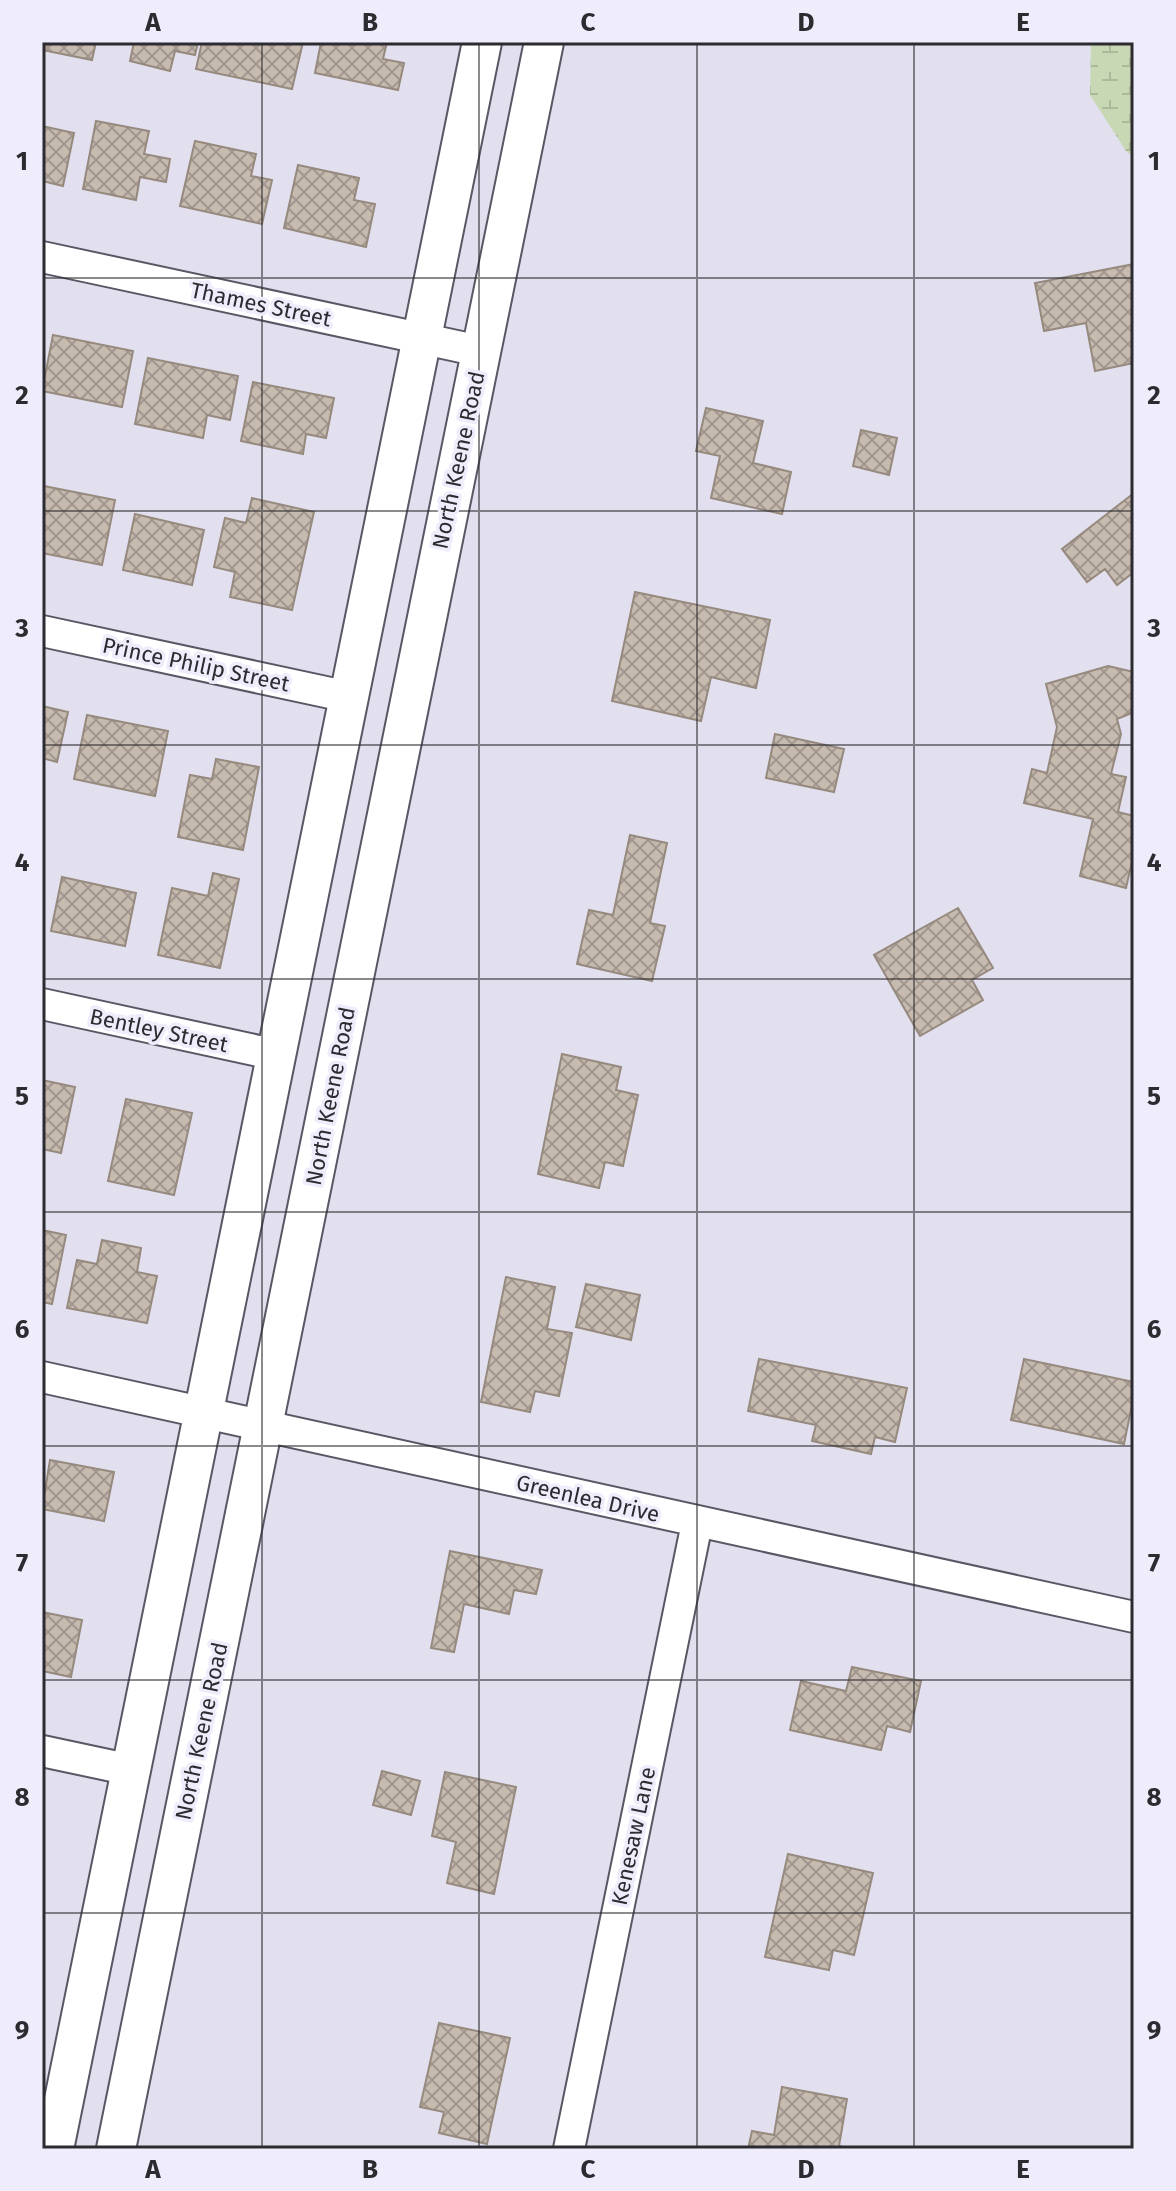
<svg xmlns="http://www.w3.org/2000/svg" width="1176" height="2191" viewBox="0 0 1176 2191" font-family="'Fira Sans',sans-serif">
<defs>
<pattern id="wetland-marsh" width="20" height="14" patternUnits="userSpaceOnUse" patternTransform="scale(2)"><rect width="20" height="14" fill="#c8d8b4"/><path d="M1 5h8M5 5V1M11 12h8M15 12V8" fill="none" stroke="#acba9b"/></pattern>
<pattern id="building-cross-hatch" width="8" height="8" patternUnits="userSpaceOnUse" patternTransform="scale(2)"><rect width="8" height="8" fill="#c7baaf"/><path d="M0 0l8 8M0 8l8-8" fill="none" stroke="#a2978f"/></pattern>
</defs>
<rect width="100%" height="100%" fill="#e2dfef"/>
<path fill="url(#wetland-marsh)" d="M1096,42h38v116l-8,-7 -36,-56 1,-51 5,1z"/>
<path fill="url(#building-cross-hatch)" stroke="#968a7f" stroke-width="2" d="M42,42h54l-4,18 -50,-10z
M134,42h64l-3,13 -20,-4 -5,20 -40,-10z
M202,42h101l-11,47 -96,-20z
M321,42h66l-4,17 21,4 -6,27 -83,-17z
M96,121l53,10 -5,23 26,5 -4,23 -26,-5 -4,23 -53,-11z
M42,126l32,7 -11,53 -21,-5z
M195,141l61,13 -5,22 21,4 -10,44 -82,-18z
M298,165l61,13 -5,22 21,4 -9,43 -82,-19z
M1134,264v99l-39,8 -9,-48 -42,8 -9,-48z
M53,335l80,16 -11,56 -80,-16z
M148,358l90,18 -8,44 -23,-5 -4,23 -68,-14z
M253,382l81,16 -8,40 -20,-4 -3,20 -62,-13z
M706,408l57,13 -10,42 38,9 -9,42 -71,-16 9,-42 -24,-5z
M861,430l36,8 -8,37 -36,-9z
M44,486l71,14 -13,65 -60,-12z
M1134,493v79l-17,13 -12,-16 -18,13 -25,-33z
M252,498l62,14 -22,98 -62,-13 5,-25 -21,-5 11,-49 21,5z
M135,514l69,16 -12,55 -69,-15z
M635,592l135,28 -14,68 -45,-11 -10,44 -89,-20z
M1108,666l26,6v40l-17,7 4,15 -10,40 15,3 -8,35 16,4v37l-8,35 -46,-12 13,-57 -69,-16 8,-34 15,4 10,-46 -11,-43z
M42,706l26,6 -11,50 -15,-4z
M87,715l81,16 -13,65 -81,-17z
M775,734l69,15 -10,43 -68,-14z
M216,759l43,8 -16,83 -65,-13 12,-62 22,4z
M630,835l37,8 -17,80 15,3 -13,55 -75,-17 12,-54 24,5z
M213,873l26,6 -19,89 -62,-13 14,-67 36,8z
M62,877l74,16 -11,53 -74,-15z
M958,908l35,60 -21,12 11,20 -63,36 -46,-81z
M562,1054l59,13 -5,23 22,5 -15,71 -18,-4 -6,26 -61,-14z
M42,1080l33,7 -14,66 -19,-4z
M126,1099l66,14 -18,82 -66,-14z
M42,1230l24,5 -14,69 -10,-2z
M102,1240l39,8 -4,24 20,4 -10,47 -80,-15 10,-48 20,4z
M506,1277l49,10 -8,42 25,4 -13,63 -24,-5 -5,21 -49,-10z
M586,1284l54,11 -9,45 -55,-13z
M759,1359l148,29 -12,54 -20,-5 -4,17 -59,-13 4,-16 -68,-14z
M1024,1359l110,23v13l-10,49 -113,-24z
M50,1460l64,12 -10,49 -62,-12z
M450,1551l92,19 -6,24 -22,-4 -5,24 -45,-10 -10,48 -23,-4z
M42,1612l40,8 -11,57 -29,-6z
M852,1667l69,14 -11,51 -23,-6 -6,24 -91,-20 11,-49 45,10z
M382,1771l38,10 -9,34 -38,-10z
M445,1772l71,15 -22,107 -47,-11 9,-41 -24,-6z
M788,1854l85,19 -19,82 -21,-5 -4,20 -64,-13z
M439,2023l71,15 -23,106 -48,-11 5,-21 -24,-5z
M782,2087l65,12 -8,47 14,3h-105l4,-18 22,4z"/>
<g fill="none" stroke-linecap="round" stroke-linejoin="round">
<defs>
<path id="minor" d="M42,257l438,94
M42,631l307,66
M42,1004l235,51
M42,1377l1092,240
M42,1751l89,19
M569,2149l128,-626"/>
<path id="major" d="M54,2149l428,-2107
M116,2149l428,-2107"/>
</defs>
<use href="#minor" stroke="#595764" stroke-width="34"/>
<use href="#major" stroke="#595764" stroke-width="42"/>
<use href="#minor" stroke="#fff" stroke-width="30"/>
<use href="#major" stroke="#fff" stroke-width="38"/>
</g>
<path fill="none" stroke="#2b2b30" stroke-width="2" stroke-opacity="0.55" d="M262,42v2107M479,42v2107M697,42v2107M914,42v2107M42,278h1092M42,511h1092M42,745h1092M42,979h1092M42,1212h1092M42,1446h1092M42,1680h1092M42,1913h1092"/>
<g text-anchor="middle" stroke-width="7" stroke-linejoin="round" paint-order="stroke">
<g font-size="22" fill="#2b2b30" stroke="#efecfc">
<text transform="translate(261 304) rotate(12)" y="8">Thames Street</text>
<text transform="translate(458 460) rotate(-78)" y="8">North Keene Road</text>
<text transform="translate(196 664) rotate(12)" y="8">Prince Philip Street</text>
<text transform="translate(159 1030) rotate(12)" y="8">Bentley Street</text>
<text transform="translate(330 1096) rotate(-79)" y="8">North Keene Road</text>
<text transform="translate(588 1498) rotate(13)" y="8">Greenlea Drive</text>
<text transform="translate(201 1731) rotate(-78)" y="8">North Keene Road</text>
<text transform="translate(633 1836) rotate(-78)" y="8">Kenesaw Lane</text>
</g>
</g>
<rect width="1176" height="2191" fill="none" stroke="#efecfc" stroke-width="88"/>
<rect x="44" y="44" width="1088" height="2103" fill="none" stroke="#2b2b30" stroke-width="3"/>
<g font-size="26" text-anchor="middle" font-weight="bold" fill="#2b2b30">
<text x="153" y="31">A</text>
<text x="370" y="31">B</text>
<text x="588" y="31">C</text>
<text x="806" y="31">D</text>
<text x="1023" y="31">E</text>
<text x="22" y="170">1</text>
<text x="1154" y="170">1</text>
<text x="22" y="404">2</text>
<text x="1154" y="404">2</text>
<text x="22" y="637">3</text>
<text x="1154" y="637">3</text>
<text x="22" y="871">4</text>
<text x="1154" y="871">4</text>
<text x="22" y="1105">5</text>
<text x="1154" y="1105">5</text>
<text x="22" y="1338">6</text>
<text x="1154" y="1338">6</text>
<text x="22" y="1572">7</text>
<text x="1154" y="1572">7</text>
<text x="22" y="1806">8</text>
<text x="1154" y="1806">8</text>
<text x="22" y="2039">9</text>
<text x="1154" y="2039">9</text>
<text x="153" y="2178">A</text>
<text x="370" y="2178">B</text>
<text x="588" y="2178">C</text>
<text x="806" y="2178">D</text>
<text x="1023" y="2178">E</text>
</g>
</svg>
